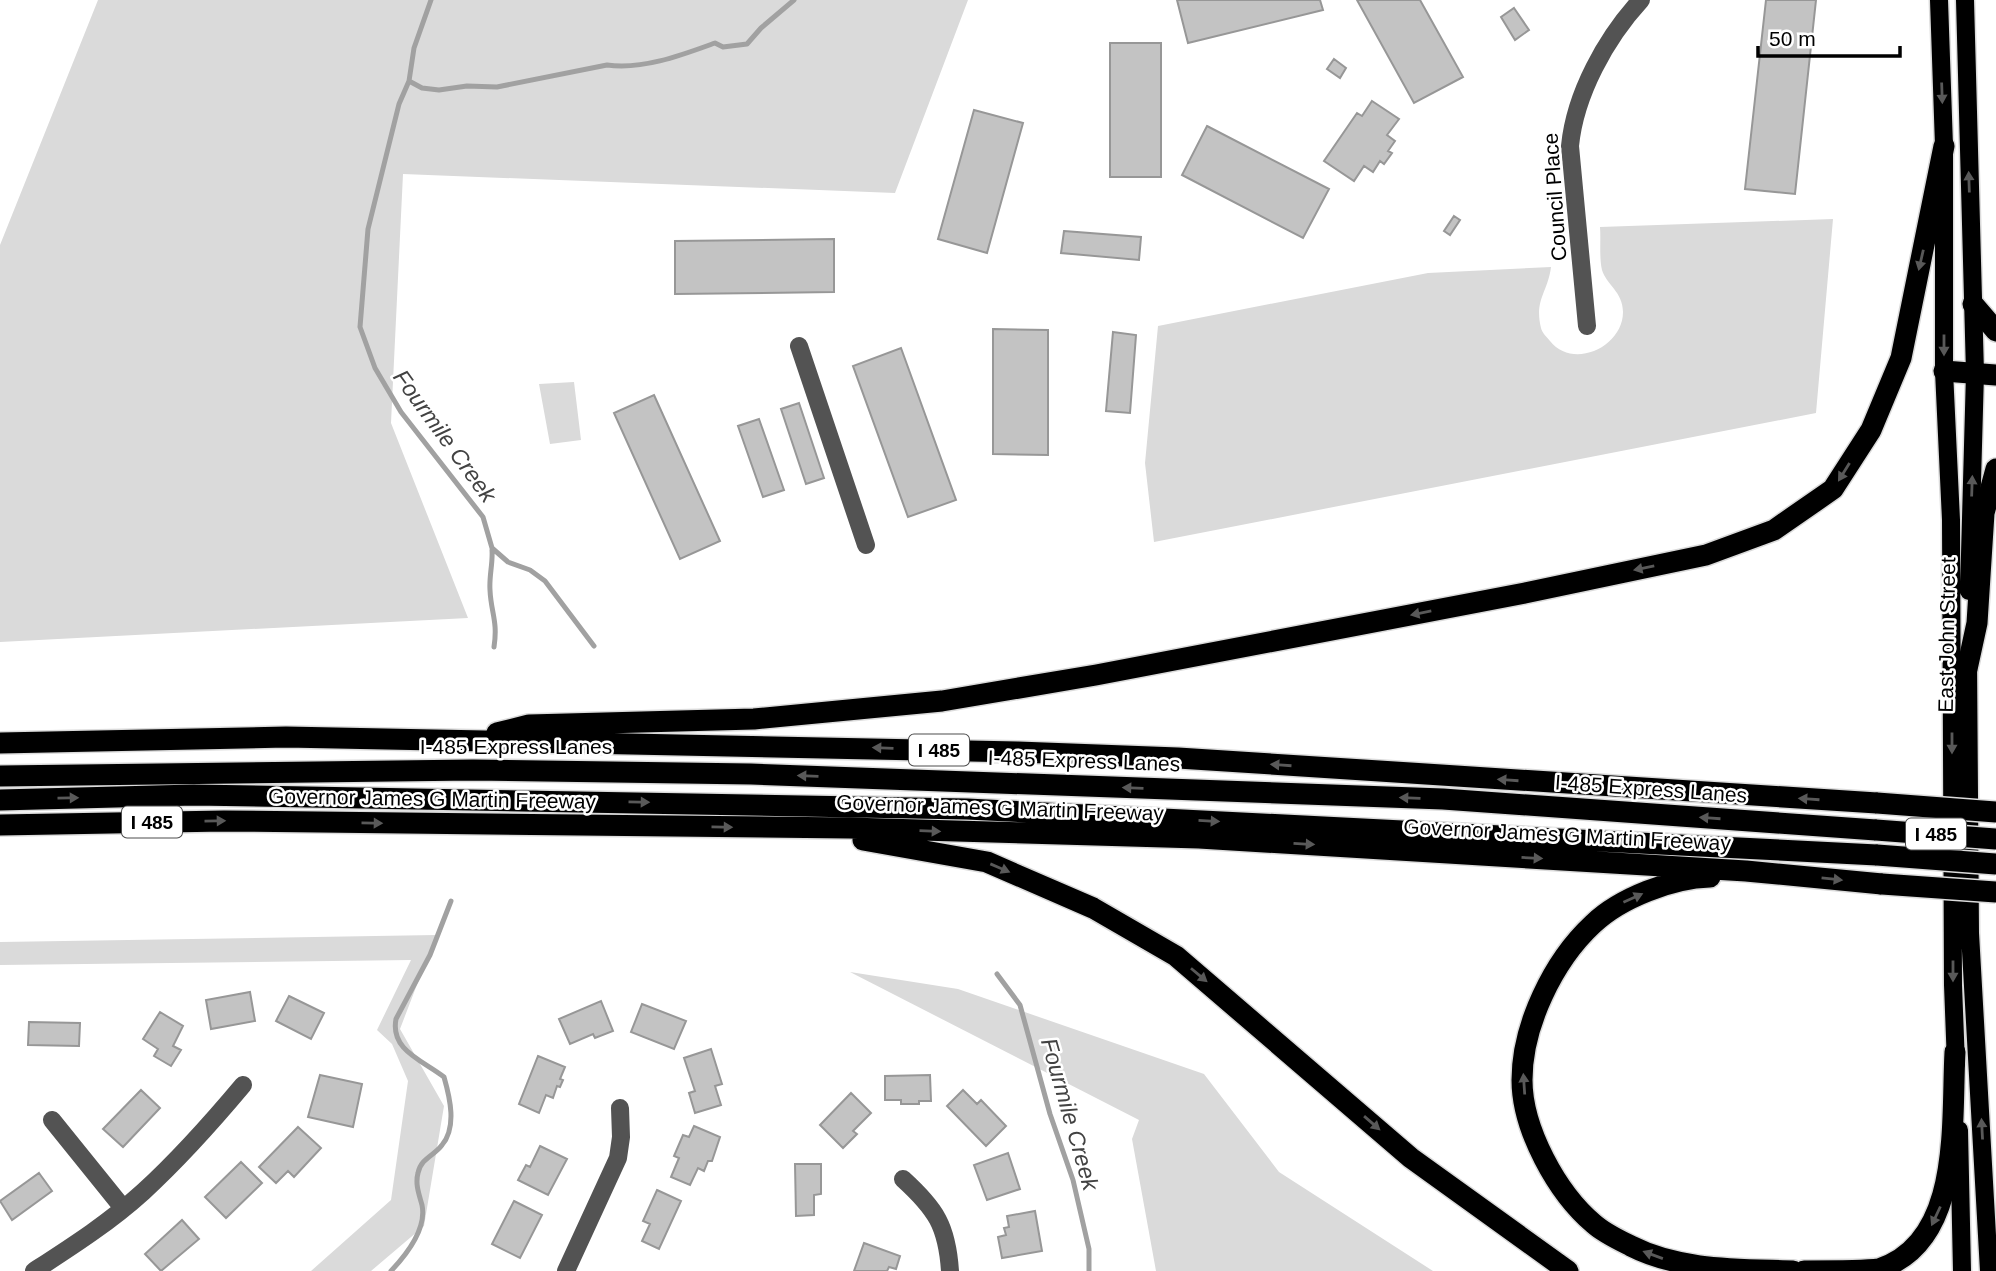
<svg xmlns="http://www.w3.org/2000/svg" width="1996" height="1271" viewBox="0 0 1996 1271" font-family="Helvetica,sans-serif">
<rect width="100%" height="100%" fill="#fff"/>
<path fill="#dadada" d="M98,0h870l-73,193 -492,-19 -12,249 77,195 -468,24v-397z
M1833,219l-17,194 -662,129 -9,-79 13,-137 270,-53 123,-6c-3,25 -17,33 -10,61 1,5 6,9 9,13 23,29 73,6 73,-29 0,-20 -17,-28 -21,-42 -3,-13 -1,-30 -2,-43z
M574,382l7,58 -31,4 -11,-60z
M436,935l-36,94 44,77 -20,120 -53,45h-60l80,-71 17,-119 -16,-37 -15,-14 34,-70 -411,5v-23z
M850,972l108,17 246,85 75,98 154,99h-277l-24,-132 7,-19z"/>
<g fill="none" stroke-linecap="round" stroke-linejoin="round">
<path stroke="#a1a1a1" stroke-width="5" d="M431,0l-17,48 -5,33 -10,23 -31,125 -8,98 15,41 26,44 82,105 9,31 16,14 22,8 15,11 49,65
M409,81l13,7 17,2 28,-4 30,1 110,-22c36,5 75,-10 108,-22l8,4 24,-3 14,-16 33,-28
M492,550c1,13 -3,26 -2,40 1,23 8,31 4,57
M997,974l23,31 30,109 23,66 16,69v22
M391,1271c16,-17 36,-42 31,-66 -3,-11 -7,-21 -4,-32 3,-15 16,-17 24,-28 15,-18 8,-47 2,-68 -22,-17 -54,-27 -48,-58l34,-64 21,-54"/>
</g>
<path fill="#c3c3c3" stroke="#979797" stroke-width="2" d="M1177,0h143l3,10 -135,33z
M1357,0h63l43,77 -49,26z
M1766,0h50l-21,194 -50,-5z
M1514,8l15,22 -14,10 -14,-23z
M1110,43h51v134h-51z
M1334,59l12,9 -6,10 -13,-9z
M1372,101l27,18 -12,16 8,6 -7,10 4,2 -8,11 -4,-3 -7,11 -9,-6 -10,15 -30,-20 33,-48 5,3z
M974,110l49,13 -36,130 -49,-14z
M1207,126l122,63 -26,49 -121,-63z
M1454,216l6,4 -10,15 -6,-4z
M1064,231l77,6 -2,23 -78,-7z
M834,239v53l-159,2v-53z
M993,329l55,1v125l-55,-1z
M1113,332l23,3 -6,78 -24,-2z
M901,348l55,152 -48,17 -55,-151z
M654,395l66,146 -40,18 -66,-146z
M799,403l25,75 -18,6 -25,-75z
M759,419l25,71 -21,7 -25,-71z
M250,992l5,29 -44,8 -5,-29z
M289,996l35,17 -13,26 -35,-18z
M601,1001l12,30 -18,7 -2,-4 -23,10 -11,-25z
M642,1004l44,17 -12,28 -43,-17z
M160,1012l23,14 -10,20 8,4 -10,16 -17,-10 4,-7 -15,-10z
M29,1022l51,1 -1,23 -51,-1z
M711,1049l11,35 -7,2 6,19 -26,8 -6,-20 6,-2 -11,-33z
M538,1056l27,11 -5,12 3,1 -3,7 -3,-1 -4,12 -7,-3 -7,18 -20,-9z
M320,1075l42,9 -9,43 -45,-10z
M930,1075l1,26h-12v3h-18v-4h-16v-24z
M141,1090l19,18 -37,39 -20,-18z
M963,1090l14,14 4,-4 25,26 -20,20 -39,-40z
M851,1093l20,20 -18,18 4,3 -14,14 -23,-23z
M694,1126l26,11 -8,24h-4l-4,10 -6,-3 -8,17 -19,-8 8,-19 -5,-2 9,-21 6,2z
M298,1127l23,21 -27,29 -6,-6 -12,12 -17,-16z
M540,1146l27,13 -19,36 -30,-15 8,-15 4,2z
M1008,1153l12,36 -33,11 -13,-35z
M241,1162l21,21 -36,35 -21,-21z
M795,1164h26v30l-7,1v20l-18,1z
M39,1173l13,18 -40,29 -12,-19z
M657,1190l24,11 -22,48 -17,-8 8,-17 -7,-3z
M514,1201l28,14 -22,43 -28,-14z
M1035,1211l7,40 -40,7 -4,-21 8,-2 -2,-7 5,-1 -2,-11z
M182,1220l17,19 -38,32 -16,-17z
M864,1243l36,13 -4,13 -7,-2 -2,4h-33z"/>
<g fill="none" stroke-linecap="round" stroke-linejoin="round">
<defs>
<path id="major" d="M1939,0l5,146v225l7,149 2,465 3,79
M1965,0l10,373 -6,218
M1968,658l2,275 19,338
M1959,1130l3,141"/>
<path id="highway" d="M1973,304l23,27
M1944,371l52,4
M1967,669l10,-46 7,-110 12,-44
M497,733l32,-8 225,-6 188,-18 154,-26 429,-82 181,-38 68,-25 59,-41 38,-59 30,-72 43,-212
M0,743l286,-6 732,15 160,6 699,45
M0,776l473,-6 278,4 692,25 433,31
M0,800l194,-5 773,14 910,46
M0,825l224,-4 625,7 350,10 547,33 136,13
M863,840l124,22 106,46 83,48 235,202 157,113
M1710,877c-38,1 -90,21 -117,47 -40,37 -71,102 -71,156 0,49 35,113 72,144 10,9 25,16 37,22 49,25 108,23 162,25
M1804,1271c17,0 61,0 75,-2 84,-27 72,-147 76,-217"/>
</defs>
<use href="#major" stroke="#dbdbdb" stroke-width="21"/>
<use href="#highway" stroke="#dbdbdb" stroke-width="24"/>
<path stroke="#535353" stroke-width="18" d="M1587,326l-17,-180c5,-52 36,-108 71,-146
M799,346l67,199
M52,1120l71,88
M903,1179c33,30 44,47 47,92
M34,1271c37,-24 76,-49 109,-79 36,-33 69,-70 100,-107
M566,1271l52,-113 3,-21 -1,-29"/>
<use href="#major" stroke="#000" stroke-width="18"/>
<use href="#highway" stroke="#000" stroke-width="21"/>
<defs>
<path id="highway-bridge" d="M1877,803l119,9
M1876,830l120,9
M1877,855l119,9
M1882,884l114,8"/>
</defs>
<use href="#highway-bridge" stroke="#dbdbdb" stroke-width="24" stroke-linecap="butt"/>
<use href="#highway-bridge" stroke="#000" stroke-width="21"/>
</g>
<defs><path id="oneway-solid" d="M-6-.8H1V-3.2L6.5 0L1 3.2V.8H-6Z" transform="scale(1.75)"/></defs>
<g fill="#595959">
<use href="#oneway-solid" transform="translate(1942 93) rotate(88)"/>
<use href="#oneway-solid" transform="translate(1969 182) rotate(-92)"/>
<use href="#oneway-solid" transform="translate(1921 260) rotate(103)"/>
<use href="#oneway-solid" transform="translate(1944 345) rotate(90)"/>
<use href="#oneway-solid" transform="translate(1844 472) rotate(122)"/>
<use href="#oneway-solid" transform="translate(1972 486) rotate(-88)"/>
<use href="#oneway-solid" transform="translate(1644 568) rotate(168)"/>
<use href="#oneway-solid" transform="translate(1421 613) rotate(169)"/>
<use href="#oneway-solid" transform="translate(1952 743) rotate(90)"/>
<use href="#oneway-solid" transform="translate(883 748) rotate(-178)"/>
<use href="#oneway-solid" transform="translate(1281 765) rotate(-176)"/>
<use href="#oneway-solid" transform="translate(808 776) rotate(-178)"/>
<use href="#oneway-solid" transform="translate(1508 780) rotate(-176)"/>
<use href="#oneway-solid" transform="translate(1133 788) rotate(-178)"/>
<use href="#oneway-solid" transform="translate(68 798) rotate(-1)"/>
<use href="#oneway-solid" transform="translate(1410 798) rotate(-178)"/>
<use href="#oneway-solid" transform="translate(1809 799) rotate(-176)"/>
<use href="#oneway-solid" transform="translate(639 802) rotate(1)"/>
<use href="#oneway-solid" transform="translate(1710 818) rotate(-176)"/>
<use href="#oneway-solid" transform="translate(215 821) rotate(-1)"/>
<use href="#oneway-solid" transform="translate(1209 821) rotate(3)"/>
<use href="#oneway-solid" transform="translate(372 823) rotate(1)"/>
<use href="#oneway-solid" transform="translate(722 827) rotate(1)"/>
<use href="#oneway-solid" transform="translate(930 831) rotate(2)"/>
<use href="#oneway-solid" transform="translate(1304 844) rotate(3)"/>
<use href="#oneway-solid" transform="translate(1532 858) rotate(3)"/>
<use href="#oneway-solid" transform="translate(1000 868) rotate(23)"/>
<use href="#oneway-solid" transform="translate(1832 879) rotate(6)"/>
<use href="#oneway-solid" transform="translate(1633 898) rotate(-24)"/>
<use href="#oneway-solid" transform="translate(1953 971) rotate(90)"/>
<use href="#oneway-solid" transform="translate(1199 975) rotate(40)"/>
<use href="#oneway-solid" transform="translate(1524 1084) rotate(-94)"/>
<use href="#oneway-solid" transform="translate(1372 1123) rotate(41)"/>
<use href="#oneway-solid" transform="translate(1982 1129) rotate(-93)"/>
<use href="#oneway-solid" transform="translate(1936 1216) rotate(115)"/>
<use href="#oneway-solid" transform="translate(1653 1255) rotate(-160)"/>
</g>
<g text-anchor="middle" stroke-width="5" stroke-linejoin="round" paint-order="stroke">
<g fill="#fff" stroke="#4c4c4c" stroke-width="2">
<rect x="909" y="734.5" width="60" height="31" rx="5"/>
<rect x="122" y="806.5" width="60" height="31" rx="5"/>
<rect x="1906" y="818.5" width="60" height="31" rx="5"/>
</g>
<g font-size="19" font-weight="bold" fill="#000">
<text x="939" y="757">I 485</text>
<text x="152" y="829">I 485</text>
<text x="1936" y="841">I 485</text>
</g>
<g font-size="21" fill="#000" stroke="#fff">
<text transform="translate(1555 197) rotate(-94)" y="7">Council Place</text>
<text transform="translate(1947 635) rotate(-89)" y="7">East John Street</text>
<text x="516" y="754">I-485 Express Lanes</text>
<text transform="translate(1084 761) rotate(2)" y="7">I-485 Express Lanes</text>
<text transform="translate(1651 789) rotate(4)" y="7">I-485 Express Lanes</text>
<text transform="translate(432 799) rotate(1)" y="7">Governor James G Martin Freeway</text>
<text transform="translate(1000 808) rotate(2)" y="7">Governor James G Martin Freeway</text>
<text transform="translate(1567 835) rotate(3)" y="7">Governor James G Martin Freeway</text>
</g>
<g font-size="23" font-style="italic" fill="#424242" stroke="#fff">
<text transform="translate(445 436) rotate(54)" y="8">Fourmile Creek</text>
<text transform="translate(1070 1114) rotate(74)" y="8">Fourmile Creek</text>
</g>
</g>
<path d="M1758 46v10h142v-10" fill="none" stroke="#000000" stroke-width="3.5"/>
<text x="1769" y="46" font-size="21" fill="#000000" stroke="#ffffff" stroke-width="5" paint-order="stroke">50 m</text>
</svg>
